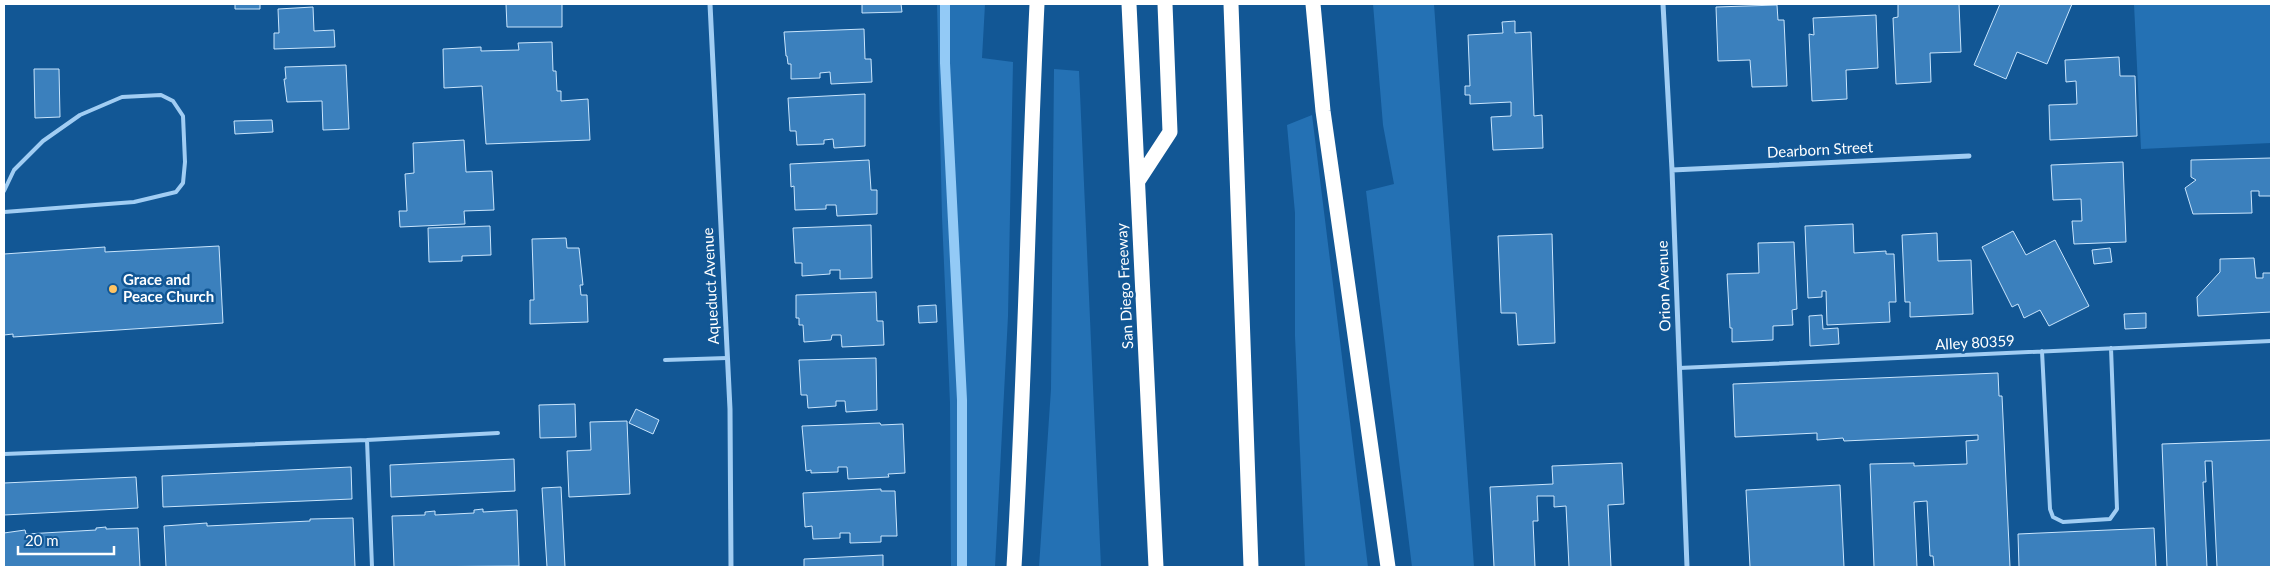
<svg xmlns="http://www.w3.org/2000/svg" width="2275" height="571" viewBox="0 0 2275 571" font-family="Lato,sans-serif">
<rect width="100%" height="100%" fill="#125795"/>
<path fill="#2471b4" d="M937,4h48l-3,54 31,4 -5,254 -13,251h-44l-1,-164 -8,-186z
M1373,4h61l40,563h-62l-46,-376 28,-7 -11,-59z
M2134,4h137v139l-130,6z
M1054,69l25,2 22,496h-62l12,-178z
M1312,115l56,452h-63l-10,-231v-123l-8,-88z"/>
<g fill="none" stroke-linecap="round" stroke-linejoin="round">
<path stroke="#93caf6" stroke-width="10" d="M945,4v59l17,337v167"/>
</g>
<path fill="#3b80bd" stroke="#c9e5fd" d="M235,4h25v5h-25z
M506,4h56v23h-55z
M862,4h39l1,8 -40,1z
M1898,4h61l2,48 -31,1 1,29 -35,2 -3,-66 5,-1z
M2000,4h72l-25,60 -30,-12 -11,27 -32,-14z
M1777,5l1,15h6l3,66 -35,1 -2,-27 -32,1 -2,-54z
M313,7l1,24 20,-1 1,17 -61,2v-16h5l-1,-24z
M1876,15l2,53 -32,2 1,29 -35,2 -3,-67 5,1 -1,-17z
M1515,21v12l16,-1 3,84 8,-1 1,33 -50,2 -2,-33 20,-1v-14l-41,2v-9h-5v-9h5l-2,-51 35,-2 -1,-11z
M864,29l1,30h6l1,23 -41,2 -1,-12 -10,1v5l-29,1v-15h-3l-1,-8h-1l-2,-24z
M552,42l1,29h3l1,20h4v10l27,-2 2,41 -104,4 -4,-58 -38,2 -1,-39 38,-2v4l38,-1 -1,-7z
M2119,57l1,19h15l2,60 -87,4 -1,-35 28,-1 -1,-23 -10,1 -1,-22z
M346,65l3,64 -26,1 -1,-29 -35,1 -3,-23h2l-1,-12z
M34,69h25l1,48 -25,1z
M865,94v52l-31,2 -1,-9 -9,1v4l-27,1 -1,-14h-6l-2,-33z
M272,120l1,12 -38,2 -1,-13z
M464,140l2,32 26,-1 2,39 -30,1 1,13 -65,3 -1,-16h8l-2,-37 9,-1 -1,-30z
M2271,158v38h-12v-5h-8l1,22 -59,1 -8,-26 11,-8 -5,-3v-17z
M869,160l2,30h6v24l-40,2 -1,-11h-10v4l-31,1 -1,-24 -3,1 -1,-23z
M2123,162l3,80 -52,2 -2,-23h10l-1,-22 -28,1 -2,-35z
M1853,224l1,29 32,-2v3h8l2,48h-7l1,20 -63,3 -1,-34h-4v6l-14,1 -3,-72z
M871,225l1,53 -32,1v-9h-10v4l-28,2v-13h-7l-2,-35z
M490,226l1,29 -29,1v5l-33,1 -1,-34z
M2013,231l13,24 29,-15 34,66 -40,20 -9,-16 -16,8 -6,-14 -6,3 -30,-60z
M1937,233l1,28 33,-1 2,54 -63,3v-15h-5l-3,-67z
M1552,234l3,109 -37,2 -2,-32h-15l-3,-77z
M566,238l1,10h12l4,37h-3l1,10h6l1,27 -58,2v-24h4l-2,-61z
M1794,242l3,67 -5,1 1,15 -20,1v14l-41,2v-14h-2l-3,-54 32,-1 -1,-30z
M219,246l4,77 -210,14v-3l-9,1v-81l101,-7v5z
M2110,248l2,14 -18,2 -2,-14z
M2254,258l2,20h7v-5h8v39l-73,4 -1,-19 23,-25v-13z
M876,292l1,29h6l1,24 -42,2 -1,-12h-9l-1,5 -27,2 -1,-17h-4v-7h-3v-23z
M936,305l1,17 -18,1 -1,-17z
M2146,313v15l-21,1 -1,-15z
M1822,315l1,14 15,-1 1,16 -29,2 -1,-30z
M876,358l1,52 -31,2 -1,-11h-9v5l-28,2 -1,-13h-6l-2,-35z
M1998,373l1,23h3l8,171h-76l-1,-11h-3l-3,-55 -13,1 3,65h-43l-4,-103 44,-1v3l53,-2 -1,-23 12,-1v-5l-134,6 -1,-3 -26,2v-7l-82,4 -2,-53z
M575,404l1,33 -36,1 -1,-33z
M636,409l23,11 -6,14 -24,-11z
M627,421l3,73 -61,3 -2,-46 24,-1 -1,-28z
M880,423l1,2 22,-1 2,49 -17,1 1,3 -41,2 -1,-12h-9v5l-27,1v-3l-5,1 -4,-45z
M2271,440v127h-54l-5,-106h-7l1,21h-3l4,85h-40l-5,-123z
M514,459l1,32 -124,6 -1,-32z
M1622,463l2,41 -16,1 3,62h-42l-3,-61 -12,1v-11h-17l1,25h-5l2,46h-41l-4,-80 63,-3 -1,-18z
M351,467l1,32 -189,8 -1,-31z
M136,477l2,31 -134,7v-32z
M1840,485l4,82h-94l-4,-77z
M561,487l4,80h-18l-5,-79z
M881,489v2h14l2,45h-16v6l-31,1v-10h-10v5l-27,1 -1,-13 -7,1 -2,-34z
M483,509v3l34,-2 2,56 -125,1 -2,-51 33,-1v-3l10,-1v4l39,-2v-3z
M353,518l2,49h-189l-2,-41 43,-3v3l103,-5v-2z
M106,527v2l32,-1 2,39h-136v-34l21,-3 1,4 70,-4v-2z
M2154,528l2,39h-137l-1,-33z
M883,555v12h-79v-8z"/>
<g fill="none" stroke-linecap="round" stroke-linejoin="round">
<path stroke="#a1cdf3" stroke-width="4" d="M4,191l10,-21 29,-29 37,-26 42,-18 39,-2 12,6 10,15 2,46 -2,21 -7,9 -42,10 -130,10
M2042,351l8,158 3,8 10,5 47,-3 7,-10 -6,-161
M665,360l62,-2
M1679,368l592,-27
M367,440l131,-7
M4,454l363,-14 5,127"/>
<path stroke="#a1cdf3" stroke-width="5" d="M710,4l20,405 1,158
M1663,4l9,166 15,397
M1672,170l297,-14"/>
<path stroke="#fff" stroke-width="15" d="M1129,4l27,563
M1231,4l20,563
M1313,4l10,107 65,456
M1138,181l32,-49 -5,-128
M1014,567c11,-188 14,-375 23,-563"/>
</g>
<circle fill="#ffc463" stroke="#125795" stroke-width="2" cx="113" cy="289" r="5"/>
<g text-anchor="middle" stroke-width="5" stroke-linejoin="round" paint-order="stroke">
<g font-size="15" fill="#fff" stroke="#125795">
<text transform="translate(1820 150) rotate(-3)" y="5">Dearborn Street</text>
<text transform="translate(711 286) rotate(-93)" y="5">Aqueduct Avenue</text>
<text transform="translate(1125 286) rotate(-93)" y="5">San Diego Freeway</text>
<text transform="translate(1664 286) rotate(-92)" y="5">Orion Avenue</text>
<text transform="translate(1975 343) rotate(-3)" y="5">Alley 80359</text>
</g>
<g font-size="15" font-weight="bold" fill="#fff" stroke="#125795" text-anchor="start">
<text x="123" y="285">Grace and<tspan x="123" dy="17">Peace Church</tspan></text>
</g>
</g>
<rect width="2275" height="571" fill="none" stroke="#ffffff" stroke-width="10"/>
<path d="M18 546v8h96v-8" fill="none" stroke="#ffffff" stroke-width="2.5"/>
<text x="25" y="546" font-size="15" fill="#ffffff" stroke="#125795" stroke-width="4" paint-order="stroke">20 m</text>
</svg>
